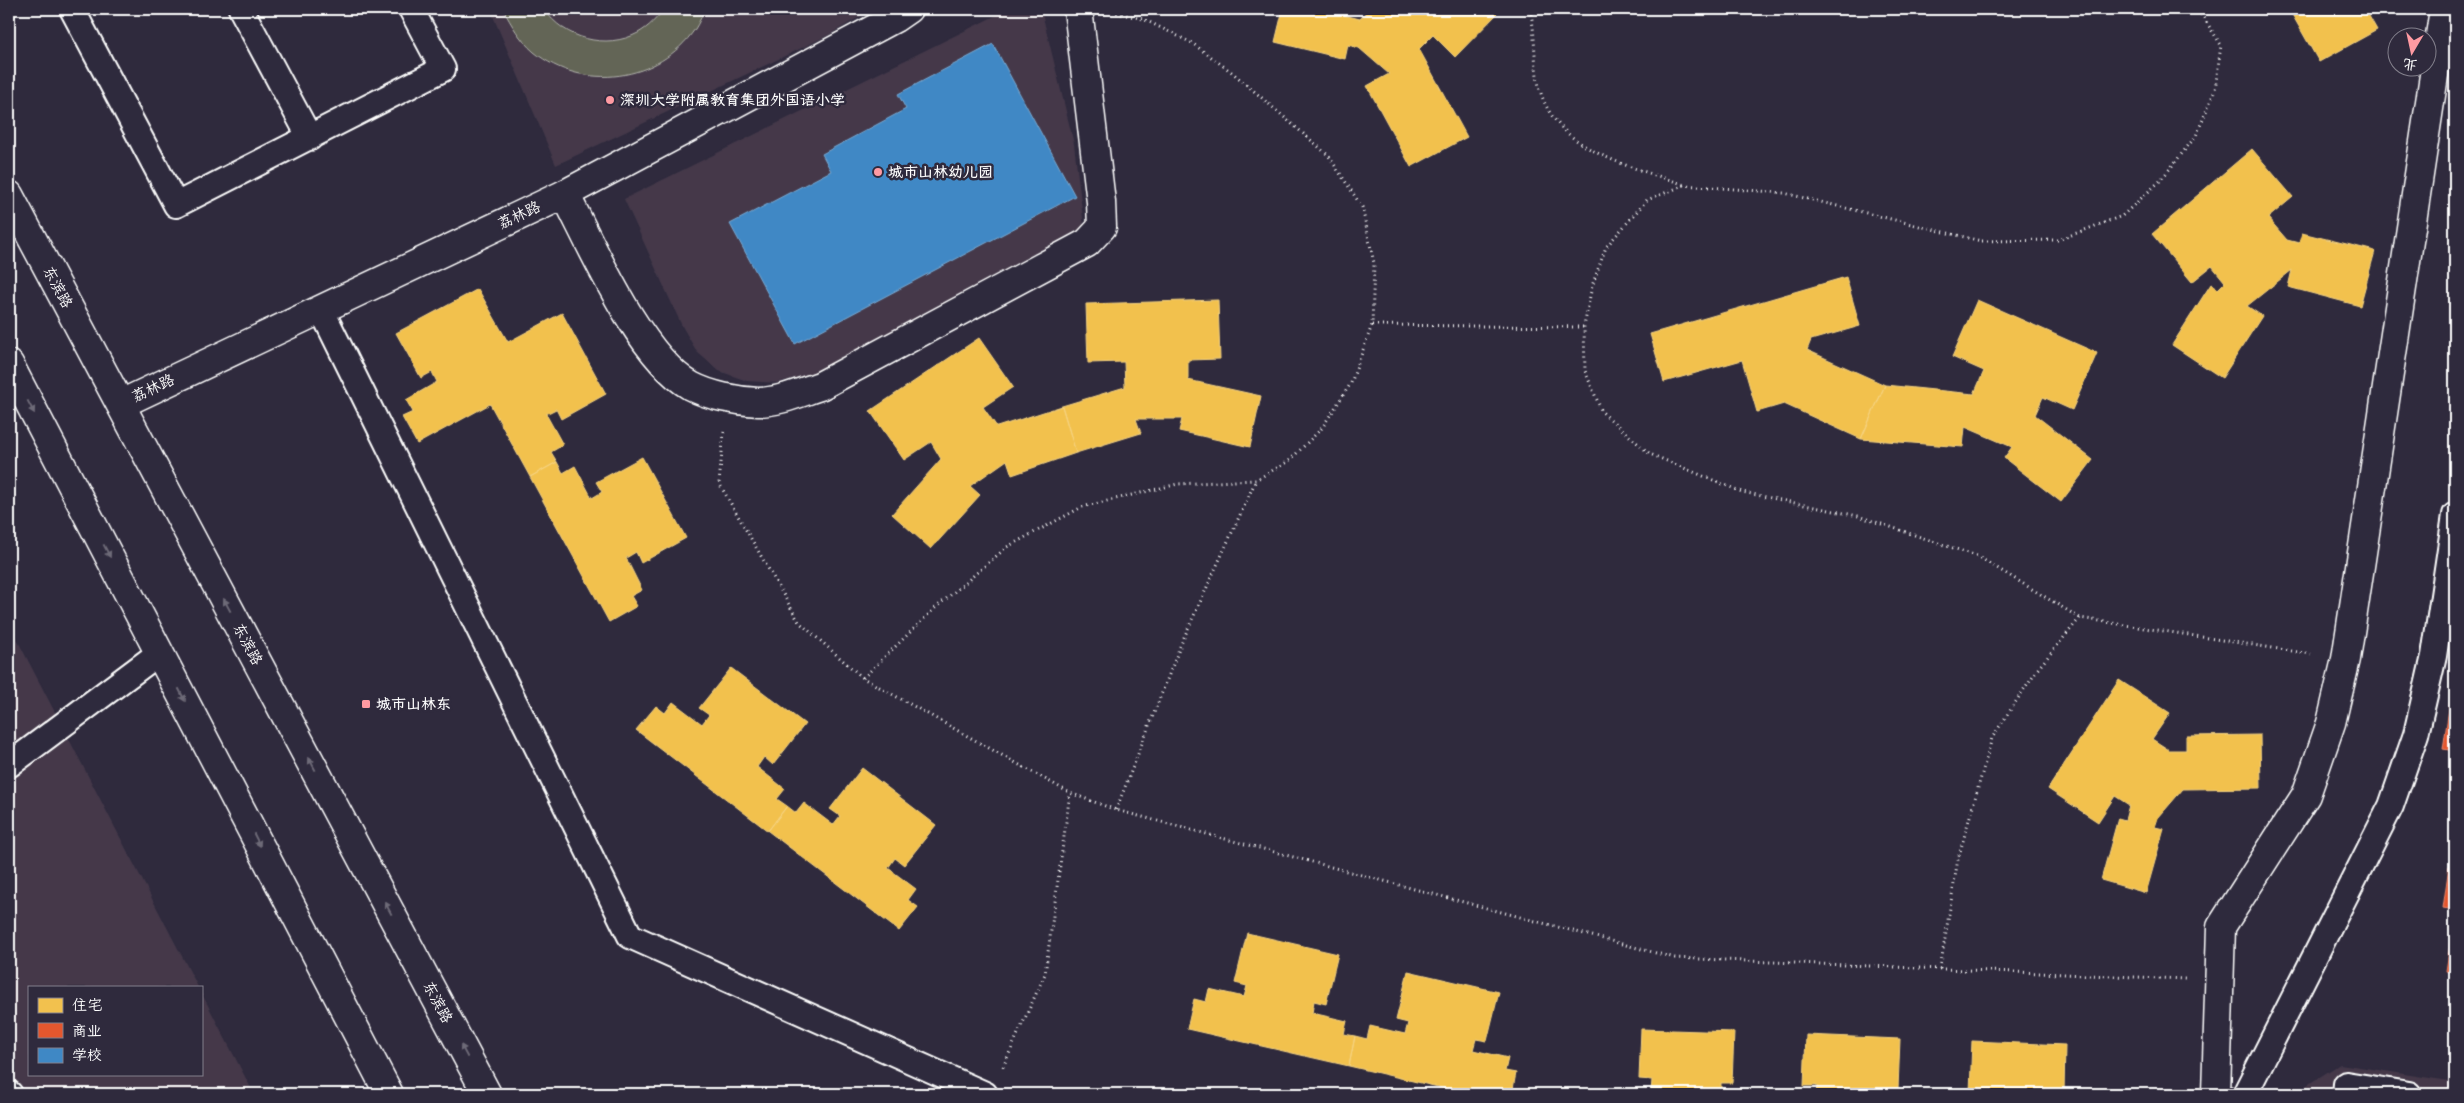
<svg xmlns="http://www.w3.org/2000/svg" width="2464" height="1103" viewBox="0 0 2464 1103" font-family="'Playpen Sans','LXGW WenKai TC',sans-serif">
<rect width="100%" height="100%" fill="#2f2a3d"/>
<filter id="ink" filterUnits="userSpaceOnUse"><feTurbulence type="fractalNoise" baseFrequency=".02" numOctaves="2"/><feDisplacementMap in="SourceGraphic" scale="10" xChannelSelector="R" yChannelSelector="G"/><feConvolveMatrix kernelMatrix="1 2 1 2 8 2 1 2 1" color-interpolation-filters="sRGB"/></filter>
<g filter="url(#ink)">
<path fill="#44394a" d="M490,9h383l-44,26 -273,130z
M1009,9h32l33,135 10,83 -273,147 -34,9 -30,-2 -28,-10 -22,-19 -15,-26 -58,-127z
M9,624l189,363h-169v87h172v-82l53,102h-245z
M2340,1064l115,18v12h-162z"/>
<path fill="#636557" stroke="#b1b2ab" d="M503,9h41c20,30 62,41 94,24 11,-6 19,-15 26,-24h41c-3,6 -6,14 -10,20 -36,53 -112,63 -161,23 -14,-12 -23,-28 -31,-43z"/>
<path fill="#f2c14e" stroke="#f6d483" d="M1283,9h37l40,10 9,-10h123l5,5 -42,43 -22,-22 -14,14 48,88 -56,30 -44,-81 22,-12 -30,-26 -11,-3 -3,14 -70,-17z
M2289,9h76l12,21 -58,32z
M2252,149l41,48 -25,21 19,22 12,3 3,-10 73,18 -15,55 -72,-19 4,-17 -45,36 15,10 -40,62 -50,-33 39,-61 7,5 7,-7 -13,-16 -20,16 -40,-48z
M1846,277l14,49 -49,14 -4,10 78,35 -24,54 -77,-35 -27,8 -15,-52 -78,22 -14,-48z
M478,289l30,53 54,-29 44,81 -45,25 -5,-10 -10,5 17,31 -12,7 6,10 -27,15 -40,-73 -73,40 -15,-27 11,-5 -7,-12 31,-18 -5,-10 -11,6 -25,-45z
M1218,300l2,59 -32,1v20l73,16 -11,51 -71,-16 3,-12h-46l5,14 -65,20 -14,-47 63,-19 -1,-25 -36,1 -2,-59z
M1977,300l120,53 -25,57 -29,-13 -8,18 58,45 -32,42 -57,-44 8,-11 -47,-20 -2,20 -102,-8 24,-54 89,9 10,-23 -32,-14z
M979,338l34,49 -30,20 14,20 65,-21 14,47 -64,22 -5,-15 -37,26 10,9 -49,54 -39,-35 49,-55 -10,-17 -27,18 -34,-49z
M642,457l44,81 -45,25 -5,-11 -10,6 16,32 -11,6 6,10 -28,16 -79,-145 27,-15 6,11 12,-7 17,32 10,-6 -6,-10z
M731,668l74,56 -32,41 -9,-8 -7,10 28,22 -8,10 10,7 -19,25 -132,-101 20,-24 9,7 8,-11 29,22 7,-9 -10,-7z
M2119,680l51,33 -18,26 17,11h17v-14l74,-1 1,53 -78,1 -25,29 -3,9 9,2 -18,64 -45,-13 17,-62 7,2 4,-15 -14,-9 -17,26 -50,-33z
M862,768l74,57 -32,40 -9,-7 -7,10 28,21 -8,11 10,7 -19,24 -131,-100 19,-25 9,7 8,-10 29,22 7,-9 -10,-7z
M1247,933l91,21 -12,50 -12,-3 -2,12 35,8 -3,13 11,2 -6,30 -162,-37 7,-30 12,3 3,-13 35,8 3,-11 -12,-3z
M1408,971l91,21 -12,49 -11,-2 -3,11 35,8 -3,13 11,2 -4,21h-44l-119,-28 6,-30 12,3 3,-13 35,8 3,-11 -12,-3z
M1641,1029l93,3 -2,51h-11v11h-106v-4l36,2 1,-12 -13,-1z
M1806,1035l94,4 -2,50h-12v5h-70l1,-8h-13z
M1972,1041l93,4 -1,49h-82l-12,-2z"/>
<path fill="#e4572e" stroke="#ec896d" d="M2454,675h1v76l-12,-2z
M2449,866l6,1v43l-12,-2z
M2453,925h2v47l-9,-1z"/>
<path fill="#3f88c5" stroke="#79acd6" d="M993,44l82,152 -280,148 -65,-120 101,-53 -9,-17 84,-45 -8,-15z"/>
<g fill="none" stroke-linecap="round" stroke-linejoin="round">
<defs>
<path id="lane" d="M72,9l104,196 267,-136 -32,-60
M241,9l69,129
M321,309l309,627 355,158
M9,765l150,-112
M9,1093l1,1
M2245,1094l146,-288 25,-72 18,-78 21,-141
M2345,1094l1,-10 63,10"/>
<path id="street" d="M565,194c28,54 74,162 126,192 19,10 46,15 67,16 21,0 43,-10 62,-16l267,-143 15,-16 -1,-25 -23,-193
M2216,1094l5,-167 85,-132 25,-72 15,-64 98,-650"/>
<path id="secondary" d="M121,404l444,-210 330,-176 13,-9"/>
<path id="primary" d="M9,195l478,899
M9,364l380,730"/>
</defs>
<use href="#lane" stroke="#fff" stroke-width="28"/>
<use href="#street" stroke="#fff" stroke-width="31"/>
<use href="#secondary" stroke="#fff" stroke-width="31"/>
<use href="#primary" stroke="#fff" stroke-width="31"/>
<path stroke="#fff" stroke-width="3" stroke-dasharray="1 4" stroke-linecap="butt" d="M1530,9c7,29 2,62 13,90 22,55 92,68 142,86
M2192,9l10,6 19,30 -6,45 -19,46 -36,45 -38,35 -64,24 -77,1 -197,-48 -99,-8 -38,15 -41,47 -14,39 -8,41 1,44 17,41 48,42 92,38 116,24 119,40 103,62 231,36
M1372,325l212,2
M724,432l-5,51 80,139 64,56 207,115 46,17 559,148 510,21
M863,678l70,-68 74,-63 75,-40 96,-23 78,-4 33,-19 33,-33 29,-45 21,-58 2,-62 -12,-56 -34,-52 -95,-82 -41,-30 -49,-24 -30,-7
M1116,810l65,-166 75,-164
M1940,969l18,-110 34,-121 44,-67 44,-53
M1003,1067l42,-93 25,-181"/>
<use href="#lane" stroke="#2f2a3d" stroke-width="24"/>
<use href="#street" stroke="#2f2a3d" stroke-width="28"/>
<use href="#secondary" stroke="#2f2a3d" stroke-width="28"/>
<use href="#primary" stroke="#2f2a3d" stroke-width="28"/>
</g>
<defs><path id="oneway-solid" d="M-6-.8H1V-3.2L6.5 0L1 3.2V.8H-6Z" transform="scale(1.25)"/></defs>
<g fill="#6d6a77">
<use href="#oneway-solid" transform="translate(31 407) rotate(62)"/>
<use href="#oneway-solid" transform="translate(107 551) rotate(62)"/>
<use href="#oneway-solid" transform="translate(227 605) rotate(-118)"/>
<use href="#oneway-solid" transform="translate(182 695) rotate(63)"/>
<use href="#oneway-solid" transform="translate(312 764) rotate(-118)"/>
<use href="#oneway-solid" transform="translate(257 840) rotate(63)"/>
<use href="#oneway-solid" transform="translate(388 908) rotate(-118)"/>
<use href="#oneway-solid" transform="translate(464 1051) rotate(-118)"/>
</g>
</g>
<g fill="#ff9aa2" stroke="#2f2a3d" stroke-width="2">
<circle cx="610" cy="100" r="5"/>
<circle cx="878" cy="172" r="5"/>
<rect x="361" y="699" width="10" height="10" rx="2.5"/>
</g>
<g text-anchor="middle" stroke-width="5" stroke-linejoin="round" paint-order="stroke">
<g font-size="15" font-weight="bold" fill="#fff" stroke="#2f2a3d" text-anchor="start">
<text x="620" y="105">深圳大学附属教育集团外国语小学</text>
<text x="888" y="177">城市山林幼儿园</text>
<text x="376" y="709">城市山林东</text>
</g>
<g font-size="15" fill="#fff" stroke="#2f2a3d">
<text transform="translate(519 215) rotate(-25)" y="5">荔林路</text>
<text transform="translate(58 287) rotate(62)" y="5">东滨路</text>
<text transform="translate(153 388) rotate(-25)" y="5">荔林路</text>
<text transform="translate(248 644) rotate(62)" y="5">东滨路</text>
<text transform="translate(438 1002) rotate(62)" y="5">东滨路</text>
</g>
</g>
<rect width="2464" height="1103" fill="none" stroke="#2f2a3d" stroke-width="30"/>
<rect x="15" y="15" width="2434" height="1073" fill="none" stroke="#fff" stroke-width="2" filter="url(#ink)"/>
<rect x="28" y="986" width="175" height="90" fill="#2f2a3d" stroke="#827f8b"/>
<rect x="38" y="998" width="25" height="15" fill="#f2c14e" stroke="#827f8b"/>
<text x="72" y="1010" font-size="15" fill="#ffffff">住宅</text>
<rect x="38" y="1023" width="25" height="15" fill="#e4572e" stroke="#827f8b"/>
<text x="72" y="1036" font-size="15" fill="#ffffff">商业</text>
<rect x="38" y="1048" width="25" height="15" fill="#3f88c5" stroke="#827f8b"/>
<text x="72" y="1060" font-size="15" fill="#ffffff">学校</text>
<g transform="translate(2412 52) rotate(189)"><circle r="24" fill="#2f2a3d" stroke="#827f8b"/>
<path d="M0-4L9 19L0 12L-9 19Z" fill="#ff9aa2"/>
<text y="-8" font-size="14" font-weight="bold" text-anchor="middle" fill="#ffffff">北</text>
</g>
</svg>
